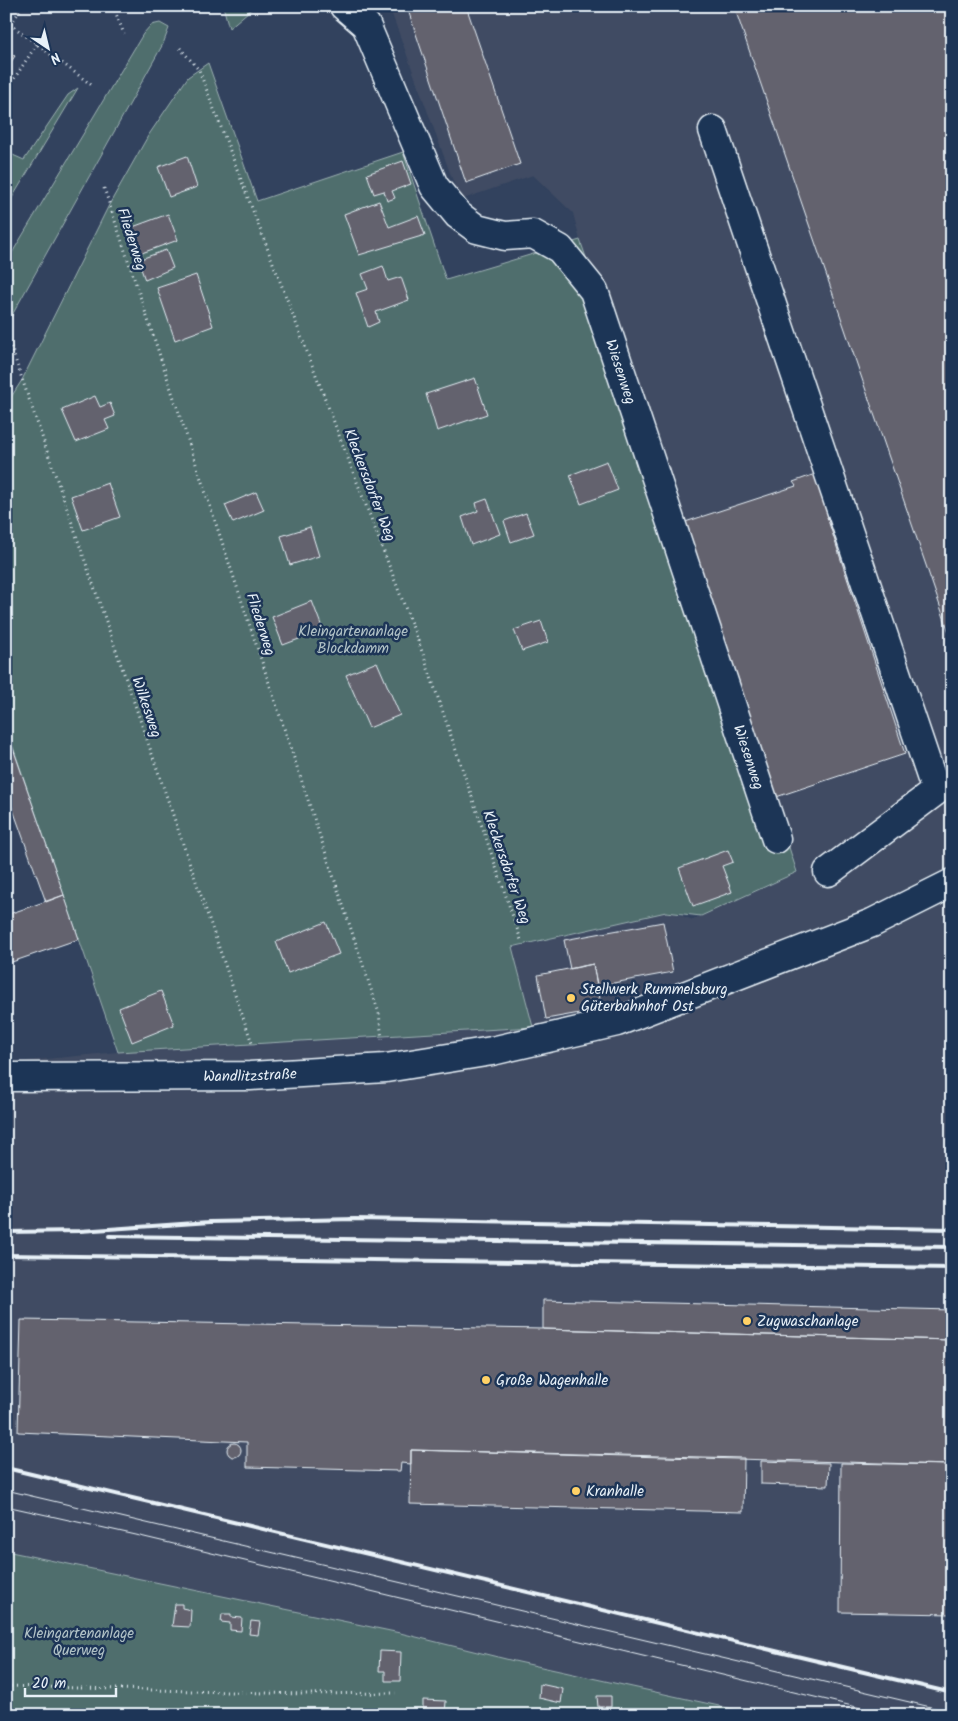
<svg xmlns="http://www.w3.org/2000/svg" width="958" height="1721" viewBox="0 0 958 1721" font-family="Kalam,sans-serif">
<rect width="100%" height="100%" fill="#32425e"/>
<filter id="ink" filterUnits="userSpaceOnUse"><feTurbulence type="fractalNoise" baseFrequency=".02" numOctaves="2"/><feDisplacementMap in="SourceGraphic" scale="10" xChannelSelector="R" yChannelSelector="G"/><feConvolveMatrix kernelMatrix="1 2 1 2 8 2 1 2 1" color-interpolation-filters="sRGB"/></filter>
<g filter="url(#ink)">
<path fill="#414c63" d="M389,6h563v1709h-192l-246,-54 -114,-28 -394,-82v-488l112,-11 415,-25 -21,-79 157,-37 24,9 105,-48 -218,-632 -7,-27 -40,-38 -73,25z"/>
<path fill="#4f6e6d" stroke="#9cb0b2" d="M223,6h32l-26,22z
M160,23l9,5 -6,16 -157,282v-63l137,-229 8,-9z
M208,63l49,138 146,-49 43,128 134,-40 193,558 24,74 -96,44 -35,-4 -154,35 21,80 -415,25 -112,-325v-322l16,-25 87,-175 39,-69 40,-59z
M78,88l-72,120v-56l18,8 44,-65z
M6,1551l394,82 114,28 246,54h-754z"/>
<path fill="#64626e" stroke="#e8f1f8" d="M418,6h48l54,158 -54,19 -58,-173z
M734,6h218v635z
M6,51l9,5 -9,13z
M187,156l10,31 -28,10 -11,-30z
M403,161l8,23 -19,7 3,7 -8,3 -3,-10 -10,3 -7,-20z
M379,201l10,26 29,-11 7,19 -66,20 -15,-41z
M168,214l10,26 -39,14 -9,-26z
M166,250l7,18 -28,12 -7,-20z
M383,266l5,15 13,-4 8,23 -33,12 3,10 -11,5 -12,-34 12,-4 -6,-15z
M196,275l17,51 -38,14 -18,-52z
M475,378l12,36 -50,17 -11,-37z
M95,396l5,11 10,-4 5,13 -10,4 4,9 -33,13 -14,-32z
M607,461l11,29 -37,14 -11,-29z
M818,473l14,42 -5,2 78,237 -132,44 -94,-274 117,-38 -3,-4z
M108,483l12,34 -37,13 -12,-34z
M256,492l8,18 -31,13 -8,-18z
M487,499l13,35 -29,11 -9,-28 16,-6 -2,-8z
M526,513l8,21 -23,8 -7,-21z
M310,527l9,29 -29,9 -9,-29z
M312,601l11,29 -40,15 -11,-28z
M541,621l7,21 -26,9 -8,-21z
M377,662l23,53 -31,13 -23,-53z
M7,731l57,164 -18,7 -40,-112z
M728,850l5,12 -11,4 10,26 -39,14 -14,-38z
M64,895l15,44 -73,25v-49z
M326,922l13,32 -51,19 -12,-31z
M663,922l10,50 -76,14 -4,-22 -23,5 -6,-29z
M593,964l9,45 -56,10 -8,-44z
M161,991l13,34 -42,17 -13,-34z
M543,1300l409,10v30l-409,-11z
M21,1320l522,9 409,11v125l-541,-15v14l-10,-1 -1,8 -153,-4v-25l-229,-10z
M227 1450a7 7 0 1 1 14 0a7 7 0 1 1-14 0Z
M411,1450l333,8 -1,54 -333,-8z
M761,1461l68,2 -1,23 -67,-2z
M841,1463l111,2v149l-112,-2z
M175,1604h7v4l9,2 -1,17 -18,-1z
M222,1614h9v3l11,1 -1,13 -11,-1v-7l-9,-1z
M251,1621l9,1 -2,13 -9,-1z
M380,1651l21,1 -1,29h-15v-10h-6z
M540,1684l23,5 -2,14 -22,-5z
M597,1696h14v11h-13z
M423,1700l23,1 -1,14h-22z"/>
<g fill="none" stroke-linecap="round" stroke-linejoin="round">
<defs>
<g id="minor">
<path id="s1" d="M344,6l22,19 68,161 24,29 19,14 28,7 28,-2 27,15 34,42 182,548"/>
<path d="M713,130l223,661 -108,81"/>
<path id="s2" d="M6,1077l244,-1 136,-8 106,-17 125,-29 255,-99 80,-40"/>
</g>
</defs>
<use href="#minor" stroke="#e8f1f8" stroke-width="31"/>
<path stroke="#e8f1f8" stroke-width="3" stroke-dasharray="1 4" stroke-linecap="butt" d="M113,6l11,28
M6,21l87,65
M11,24l12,-18
M180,48l19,22 224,584 98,286
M6,91l31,-47
M104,188l275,825 3,27
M11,347l242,699
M6,1686l297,8 93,-1"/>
<use href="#minor" stroke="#1d3557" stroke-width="28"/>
<path stroke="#e8f1f8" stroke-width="1" d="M6,1490l946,222
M6,1506l130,29 754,180"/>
<path stroke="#e8f1f8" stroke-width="4" d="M6,1232l74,-1 130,-9 145,-3 597,10
M109,1236l843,11
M6,1255l946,13
M6,1468l946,225"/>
</g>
</g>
<g fill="#ffd166" stroke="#1d3557" stroke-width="2">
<circle cx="571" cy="998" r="5"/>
<circle cx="747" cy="1321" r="5"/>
<circle cx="486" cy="1380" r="5"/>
<circle cx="576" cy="1491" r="5"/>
</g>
<g text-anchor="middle" stroke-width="5" stroke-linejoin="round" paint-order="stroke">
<g font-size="15" fill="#e8f1f8" stroke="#1d3557">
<text transform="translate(132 239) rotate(72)" y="5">Fliederweg</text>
<text dy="5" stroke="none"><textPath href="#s1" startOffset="492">Wiesenweg</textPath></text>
<text transform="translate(370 485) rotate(69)" y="5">Kleckersdorfer Weg</text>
<text transform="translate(261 624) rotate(72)" y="5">Fliederweg</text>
<text transform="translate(147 707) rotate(71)" y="5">Wilkesweg</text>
<text dy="5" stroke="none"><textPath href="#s1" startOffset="898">Wiesenweg</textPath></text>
<text transform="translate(507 867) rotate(71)" y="5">Kleckersdorfer Weg</text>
<text dy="5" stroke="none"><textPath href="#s2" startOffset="244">Wandlitzstraße</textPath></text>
</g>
<g font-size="15" fill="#b2c3c7" stroke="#1d3557">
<text x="353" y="636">Kleingartenanlage<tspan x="353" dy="17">Blockdamm</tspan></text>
<text x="79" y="1638">Kleingartenanlage<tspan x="79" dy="17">Querweg</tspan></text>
</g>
<g font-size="15" fill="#e8f1f8" stroke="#1d3557" text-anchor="start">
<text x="581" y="994">Stellwerk Rummelsburg<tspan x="581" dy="17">Güterbahnhof Ost</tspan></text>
<text x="757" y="1326">Zugwaschanlage</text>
<text x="496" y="1385">Große Wagenhalle</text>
<text x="586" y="1496">Kranhalle</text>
</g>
</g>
<rect width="958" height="1721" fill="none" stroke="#1d3557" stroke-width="25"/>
<rect x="12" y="12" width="933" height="1696" fill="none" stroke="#e8f1f8" stroke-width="2" filter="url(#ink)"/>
<g transform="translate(48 48) rotate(145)" stroke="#1d3557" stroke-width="4" paint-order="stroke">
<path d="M0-4L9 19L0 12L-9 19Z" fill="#e8f1f8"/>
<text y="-8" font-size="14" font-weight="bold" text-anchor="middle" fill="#e8f1f8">N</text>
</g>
<path d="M25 1688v8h91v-8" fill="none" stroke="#e8f1f8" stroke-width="2.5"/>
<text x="32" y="1688" font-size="15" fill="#e8f1f8" stroke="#1d3557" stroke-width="4" paint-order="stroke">20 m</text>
</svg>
